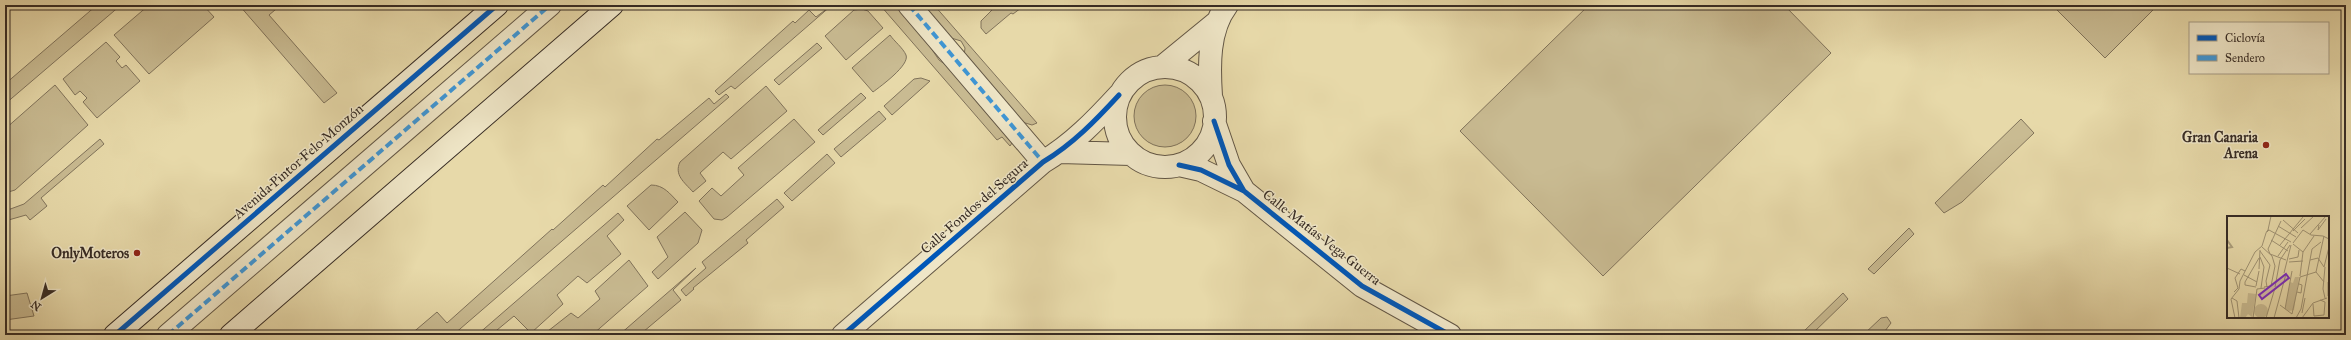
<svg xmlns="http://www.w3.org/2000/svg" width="2351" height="340" viewBox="0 0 2351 340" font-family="'IM FELL Great Primer',serif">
<rect width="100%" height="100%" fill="#e7d9a9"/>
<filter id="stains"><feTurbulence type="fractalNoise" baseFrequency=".005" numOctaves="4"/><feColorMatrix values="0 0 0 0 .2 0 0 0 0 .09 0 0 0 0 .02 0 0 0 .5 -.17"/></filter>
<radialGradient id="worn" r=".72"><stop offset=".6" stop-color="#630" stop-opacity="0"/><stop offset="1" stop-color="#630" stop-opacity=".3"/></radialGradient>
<path fill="#c9bb92" stroke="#80735b" d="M97,5h24l-116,99v-20z
M149,5h54l11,12 -65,57 -35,-39z
M239,5h42l-12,10 68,78 -13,10z
M832,5l-97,84 -4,-3 -12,9 -4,-4 78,-70 2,2 14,-13 7,7z
M880,5h22l37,55 7,5 66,78 -2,3 -8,-9 -5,3z
M920,5h14l103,118 -5,2 -10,-3 -58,-66 1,-8 -4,-7 -13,-4z
M997,5h21l3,3 -8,6 -2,-1 -25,21 -5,-6v-7z
M1589,5h195l47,48 -228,223 -143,-145z
M2052,5h106l-53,53z
M862,9l6,2 15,17 -37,32 -21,-24 29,-26z
M890,35c4,6 13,13 16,20 4,10 -25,31 -33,37l-21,-24z
M106,42l14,15 -4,4 6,7 4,-3 14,16 -43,37 -14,-16 4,-4 -7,-7 -5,4 -12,-16z
M817,43l5,5 -43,37 -5,-5z
M921,78l9,3 -38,34 -8,-9 30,-27z
M1134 116a31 31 0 1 1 62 0a31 31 0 1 1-62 0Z
M55,85l33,40 -73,65 -10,3v-64z
M766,86l21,25 -56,48 -8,-7 -23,21 6,8 -13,11c-9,-10 -19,-17 -13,-30z
M861,93l5,5 -43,37 -5,-5z
M726,94l3,3 -276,238h-43l27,-23 10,11 105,-94 1,1 50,-45 2,2 52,-48 2,1 50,-42 5,6z
M879,111l7,8 -45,38 -7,-8z
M794,119l21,23 -88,75 -5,3 -8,-1 -15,-18 13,-13 9,8 23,-21 -6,-7z
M2021,119l13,14 -72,69 -18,11 -9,-10z
M100,139l4,5 -63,54 6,8 -17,14 -4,-5 -21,6v-10l19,-7z
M827,154l8,9 -43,38 -8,-8z
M651,185c13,0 19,9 27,17l-29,28 -22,-24z
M777,199l7,8 -38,33 2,3 -55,45 1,1 -8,7 -5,-6 25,-22 -4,-6z
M685,212l17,18 -4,13 -40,36 -6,-7 16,-15 -11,-20z
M618,213l6,7 -17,16 14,18 -34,29 -9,-7 -21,19 6,9 -32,29 -17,-17 -23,19h-14z
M1909,228l5,6 -40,40 -6,-5z
M629,260l19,26 -56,49h-49l28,-22 7,5 22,-19 -5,-8z
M696,268l-23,22 8,10 -38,32 -1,3h-23z
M27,293l7,23 -29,4v-24z
M1843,293l5,6 -37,36h-11z
M1887,317l4,6 -9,12h-19l18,-17z"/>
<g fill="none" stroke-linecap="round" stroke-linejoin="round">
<defs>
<path id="street" d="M909,5l134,157
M1162,67l55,-45
M1115 117a50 50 0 1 1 100 0a50 50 0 1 1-100 0Z
M1211,96c-2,-30 -3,-66 16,-91
M1214,121l15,44 15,26
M1060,152l71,2
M1179,165l22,5 43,21 118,95 88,49
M168,335l382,-330
M843,335l200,-173c30,-18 53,-42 76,-67"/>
<path id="secondary" d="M115,335l382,-330
M231,335l381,-330"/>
</defs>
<use href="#street" stroke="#625645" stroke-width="24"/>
<use href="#secondary" stroke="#362b24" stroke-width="24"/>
<use href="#street" stroke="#efe6c7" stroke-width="22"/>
<use href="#secondary" stroke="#efe6c7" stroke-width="22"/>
<path stroke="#3e96d6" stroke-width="4" stroke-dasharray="8 4" stroke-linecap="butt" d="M909,5l134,157
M168,335l382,-330"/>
<defs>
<path id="cycleway" d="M1214,121l15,44 15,26
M1179,165l22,5 43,21 118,95 88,49
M115,335l382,-330
M843,335l200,-173c30,-18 53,-42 76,-67"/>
</defs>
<use href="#cycleway" stroke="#efe6c7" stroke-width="8"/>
<use href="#cycleway" stroke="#0057b8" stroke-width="5"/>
</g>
<g fill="#8f2418" stroke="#efe6c7" stroke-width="1.5">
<circle cx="2266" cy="145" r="4"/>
<circle cx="137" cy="253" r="4"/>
</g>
<g text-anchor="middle" stroke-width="3" stroke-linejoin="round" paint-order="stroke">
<g font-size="14" font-weight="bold" fill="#362b24" stroke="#efe6c7" text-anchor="end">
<text x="2258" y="142">Gran Canaria<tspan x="2258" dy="16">Arena</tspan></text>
<text x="129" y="258">OnlyMoteros</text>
</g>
<g font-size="14" fill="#362b24" stroke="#efe6c7">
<text transform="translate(298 161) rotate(-41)" y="5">Avenida Pintor Felo Monzón</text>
<text transform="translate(974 206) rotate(-41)" y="5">Calle Fondos del Segura</text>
<text transform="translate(1322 237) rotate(38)" y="5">Calle Matías Vega Guerra</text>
</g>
</g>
<g transform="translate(2227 216)">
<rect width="102" height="102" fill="#e7d9a9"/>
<path d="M68,61h4l-5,33 -5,1 3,2 -7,-4 5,-27 3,1zM21,77l8,1 -4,23 -4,-3 -3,4h-5l2,-15h5zM27 95a7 7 0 1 1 14 0a7 7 0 1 1-14 0Z" fill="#c9bb92"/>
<path fill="none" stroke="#ab9e7c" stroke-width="2" d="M0,24l5,7 -5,1"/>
<path fill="none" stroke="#a09374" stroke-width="1" d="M56,4l15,13M54,5l-13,28 2,5 16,6M92,9l-1,5 8,-11M51,10l18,11M74,12l13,-12M41,14l3,-14M42,14l22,12M76,14l8,5 12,1 6,3M66,15l12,-12M83,18l16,-18M44,24l17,11M66,27l10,-13M66,28l10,8 -3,24M53,29l23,-28M35,31l10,9 3,10 -4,20 -7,1M33,35l10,14 -4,16 1,6M76,36l11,-16M51,40l10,-14M33,41l4,10 -3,21M62,43l9,-2 1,-7M83,44l8,-2 6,9M62,46l14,-1M97,51l5,-20M98,51l-2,22 2,9M0,52l13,6M32,53l1,-19M89,56l8,-36M89,56l8,10M57,57l7,-28M17,59l13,7M73,61l16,-5M101,66v14M29,70l3,-15M29,71l-11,-2v-3l14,-24M48,71l5,-27 10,-15M7,76l4,-4 -3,-10 6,-9 4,2M70,76l4,1 1,-8 -3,-1M5,82l5,3 2,17M86,88l1,12 10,-1 1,-13 -5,-2M53,89l12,9M58,93l7,-38M75,97l3,-15M65,98l8,-37M8,102l-4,-19 8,-10 1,-8 15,-29 7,-6 4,-13 1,-2 1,-1h1l-2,2M26,102l4,-29 8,-1M39,102l9,-30M47,102l12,-44M69,102l5,-9 11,-60 9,-7M75,102l11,-15 14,-5"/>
<path fill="#7b2cbf" fill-opacity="0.15" stroke="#7b2cbf" stroke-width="2" d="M59,58l3,4 -27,21 -3,-4z"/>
<rect width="102" height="102" fill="none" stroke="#362b24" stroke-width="2"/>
</g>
<rect width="2351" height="340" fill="none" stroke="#e7d9a9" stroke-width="20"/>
<rect x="6" y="6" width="2339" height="328" fill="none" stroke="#362b24" stroke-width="2"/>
<rect x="10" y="10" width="2331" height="320" fill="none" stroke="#362b24"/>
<rect x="2189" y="22" width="140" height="52" fill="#efe6c7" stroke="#a59b86"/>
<rect x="2197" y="35" width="20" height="6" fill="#0057b8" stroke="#a59b86"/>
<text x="2225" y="42" font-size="12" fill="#362b24">Ciclovía</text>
<rect x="2197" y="55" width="20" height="6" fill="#3e96d6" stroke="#a59b86"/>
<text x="2225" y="62" font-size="12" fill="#362b24">Sendero</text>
<g transform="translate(42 298) rotate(217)" stroke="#efe6c7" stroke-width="3" paint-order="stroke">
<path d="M0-3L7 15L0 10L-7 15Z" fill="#362b24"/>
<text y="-6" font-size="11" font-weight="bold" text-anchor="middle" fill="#362b24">N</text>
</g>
<rect width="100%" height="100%" filter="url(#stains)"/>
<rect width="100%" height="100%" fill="url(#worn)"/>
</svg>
